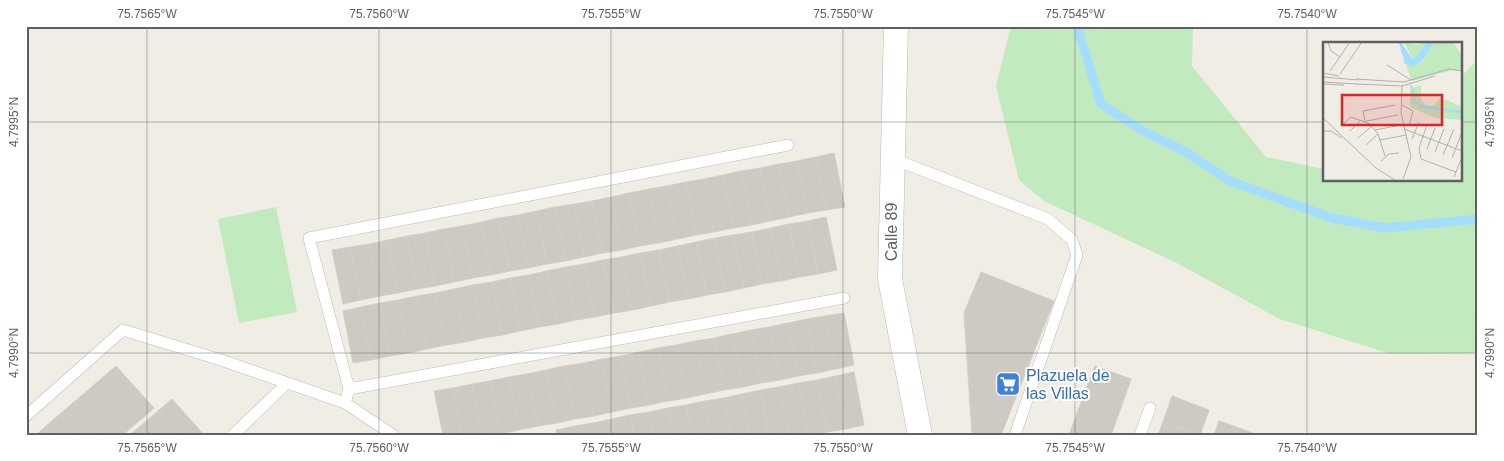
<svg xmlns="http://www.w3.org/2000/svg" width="1504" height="461" viewBox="0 0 1504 461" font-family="Arial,sans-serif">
<rect width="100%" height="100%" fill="#f0ede4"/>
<path fill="#c1eabe" d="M1011,26h182l-1,40 74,91 58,12v11h136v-102l18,-19v294l-87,1 -111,-35 -103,-56 -133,-62 -25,-21 -23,-94z
M276,207l21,105 -58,11 -21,-104z"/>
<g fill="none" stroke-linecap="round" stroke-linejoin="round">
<path stroke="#a5ddff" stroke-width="9" d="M1077,26l24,78 42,27 45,22 42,28 102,37 53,10 93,-9"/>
</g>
<path fill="#cdc9c3" stroke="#d5cec2" d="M834,153l11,54 -19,3 -10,-53z
M816,157l10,53 -18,3 -11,-52z
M797,161l11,52 -19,4 -10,-53z
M779,164l10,53 -19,4 -10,-53z
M760,168l10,53 -18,4 -11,-54z
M741,171l11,54 -19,3 -10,-53z
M723,175l10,53 -19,4 -10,-53z
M704,179l10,53 -18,3 -10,-53z
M686,182l10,53 -19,4 -10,-53z
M667,186l10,53 -18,4 -10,-54z
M649,189l10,54 -19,3 -11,-53z
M629,193l11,53 -18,4 -11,-53z
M611,197l11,53 -19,3 -11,-52z
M592,201l11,52 -19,4 -10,-53z
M574,204l10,53 -19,4 -10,-54z
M555,207l10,54 -18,3 -10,-53z
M537,211l10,53 -19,4 -10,-53z
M518,215l10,53 -18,3 -11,-53z
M826,217l11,53 -19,4 -10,-53z
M499,218l11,53 -19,4 -10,-53z
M808,221l10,53 -19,3 -10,-53z
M481,222l10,53 -18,3 -11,-52z
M789,224l10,53 -18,4 -10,-53z
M462,226l11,52 -19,4 -10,-53z
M771,228l10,53 -19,3 -10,-52z
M444,229l10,53 -19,4 -10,-53z
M752,232l10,52 -18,4 -11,-53z
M425,233l10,53 -18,3 -10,-53z
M733,235l11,53 -19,4 -10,-54z
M407,236l10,53 -19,4 -10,-53z
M715,238l10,54 -18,3 -11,-53z
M388,240l10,53 -18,3 -11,-52z
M696,242l11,53 -19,4 -10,-53z
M369,244l11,52 -19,4 -11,-53z
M678,246l10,53 -19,3 -10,-52z
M350,247l11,53 -18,4 -11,-54z
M659,250l10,52 -18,4 -11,-53z
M640,253l11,53 -19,4 -10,-53z
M622,257l10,53 -18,3 -11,-53z
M603,260l11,53 -19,4 -11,-53z
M584,264l11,53 -19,3 -10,-53z
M566,267l10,53 -18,4 -11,-53z
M547,271l11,53 -19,3 -10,-52z
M981,272l73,29 -53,134h-27l40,-102 -50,-20z
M529,275l10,52 -19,4 -10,-53z
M510,278l10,53 -18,4 -10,-53z
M492,282l10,53 -19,3 -10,-53z
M473,285l10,53 -18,4 -11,-53z
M454,289l11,53 -19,3 -11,-52z
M435,293l11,52 -19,4 -10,-53z
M417,296l10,53 -18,4 -11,-53z
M398,300l11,53 -19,3 -10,-53z
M380,303l10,53 -19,4 -10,-53z
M361,307l10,53 -18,3 -10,-52z
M844,313l10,52 -18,4 -11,-53z
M964,313l50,20 -40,102h-2z
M825,316l11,53 -19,4 -10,-54z
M807,319l10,54 -19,3 -10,-53z
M788,323l10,53 -18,4 -11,-53z
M769,327l11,53 -19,3 -10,-53z
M751,330l10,53 -18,4 -11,-53z
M732,334l11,53 -19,3 -10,-52z
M714,338l10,52 -19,4 -10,-53z
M695,341l10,53 -18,4 -11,-53z
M676,345l11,53 -19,3 -10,-53z
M658,348l10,53 -19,4 -10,-53z
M639,352l10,53 -18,3 -10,-52z
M621,356l10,52 -19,4 -10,-53z
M602,359l10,53 -18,4 -10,-53z
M584,363l10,53 -19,3 -11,-53z
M116,366l38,42 -15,13 -37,-43z
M564,366l11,53 -18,4 -11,-53z
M1095,366l36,13 -9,26 -37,-14z
M546,370l11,53 -19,3 -11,-52z
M854,372l10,53 -18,4 -11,-53z
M527,374l11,52 -19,4 -10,-53z
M835,376l11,53 -19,3 -10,-52z
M509,377l10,53 -19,4 -10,-53z
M102,378l37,43 -14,12 -37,-43z
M817,380l10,52 -19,3 -10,-52z
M490,381l10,53 -19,1 -9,-51z
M798,383l10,52h-19l-10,-48z
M472,384l9,51h-19l-9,-47z
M779,387l10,48h-20l-8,-45z
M453,388l9,47h-19l-9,-44z
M88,390l37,43 -2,2h-21l-28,-33z
M761,390l8,45h-19l-8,-41z
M1085,391l37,14 -9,25 -37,-14z
M742,394l8,41h-19l-7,-37z
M1172,396l37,14 -9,25 -37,-13z
M724,398l7,37h-20l-6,-34z
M172,399l32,36h-25l-21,-24z
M705,401l6,34h-19l-6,-30z
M74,402l28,33h-24l-18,-21z
M686,405l6,30h-19l-5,-27z
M668,408l5,27h-19l-5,-23z
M158,411l21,24h-25l-10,-12z
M649,412l5,23h-20l-4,-20z
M60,414l18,21h-25l-7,-9z
M630,415l4,20h-19l-3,-16z
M1076,416l37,14 -2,5h-42z
M612,419l3,16h-19l-3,-12z
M1219,421l37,13 -42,1z
M1163,422l35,13h-40z
M144,423l10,12h-24z
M593,423l3,12h-20l-1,-9z
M46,426l7,9h-17z
M575,426l1,9h-19l-1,-5z"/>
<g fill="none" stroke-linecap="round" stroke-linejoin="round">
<defs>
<path id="lane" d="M891,158l157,61 24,21 5,15 -62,180
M349,389l495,-91
M345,403l4,-14 -40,-151 479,-93
M26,416l97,-86 98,30 124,43 48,32
M233,435l53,-51
M1140,435l10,-27"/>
<path id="street" d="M896,26l-6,253 30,156"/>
</defs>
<use href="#lane" stroke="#b7bbbf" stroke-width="12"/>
<use href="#street" stroke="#b7bbbf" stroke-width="25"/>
<use href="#lane" stroke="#fff" stroke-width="11"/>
<use href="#street" stroke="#fff" stroke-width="24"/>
</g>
<path fill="none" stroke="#5c6166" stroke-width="1" stroke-opacity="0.45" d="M147,26v409M379,26v409M611,26v409M843,26v409M1075,26v409M1307,26v409M26,122h1298M1460,122h18M26,353h1452"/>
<defs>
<symbol id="supermarket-square" viewBox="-11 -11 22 22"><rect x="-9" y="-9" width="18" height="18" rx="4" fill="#3f7fe0" stroke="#fff"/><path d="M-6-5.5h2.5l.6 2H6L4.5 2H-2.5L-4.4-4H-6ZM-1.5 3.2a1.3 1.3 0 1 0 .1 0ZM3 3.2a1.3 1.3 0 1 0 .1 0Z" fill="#fff"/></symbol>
</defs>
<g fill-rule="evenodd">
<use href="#supermarket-square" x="994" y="370" width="28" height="28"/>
</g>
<g text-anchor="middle" stroke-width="4" stroke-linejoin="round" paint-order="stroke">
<g font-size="16" fill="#5c6166" stroke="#fff">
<text transform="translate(891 232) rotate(-90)" y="6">Calle 89</text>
</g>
<g font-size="16" fill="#366cbe" stroke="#fff" text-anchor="start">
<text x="1026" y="381">Plazuela de<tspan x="1026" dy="18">las Villas</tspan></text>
</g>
</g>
<g transform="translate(1323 42)">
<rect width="139" height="139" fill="#f0ede4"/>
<path d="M81,0l12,3 11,-3 -14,18zM110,0h20l9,14v15l-9,-1 -41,11 -6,-16 16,-3zM98,43v14l5,6 6,1 9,-8 6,2 15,7v13l-27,-2 -25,-11v-18z" fill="#c1eabe"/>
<path d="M78,0l12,18 14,-18h6l-11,19 -10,6 -8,-4z" fill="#a5ddff"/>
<path fill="none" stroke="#a5ddff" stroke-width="2.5" d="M77,0l3,11 6,6M99,16l11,-16M88,43l4,17 9,5 38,5"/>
<path fill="none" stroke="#b1b1ae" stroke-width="1" d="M5,0l3,9 9,6M64,23l24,15M7,29l20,-29M0,31l16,3M17,32l22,-32M0,35l36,3M33,37l48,3 45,-13 13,2M0,40l34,2M0,42l21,1M33,42l46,2 33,-10M79,44l-1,27 10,44 -8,22M79,63l11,6 -4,15M0,76l53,50 19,12M43,79l32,-6M42,80l-2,-11 32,-6M20,82l8,-7 19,7 8,10 7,22M81,87l58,22M52,88l26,-5M0,89h8l11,7M27,89l11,-11M35,96l14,-12M89,97l7,-17M57,98l26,-5M43,103l12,-11M104,107l8,-21M112,110l9,-23M120,113l11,-26M129,116l10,-26M98,117l35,13M98,117l-2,-11 8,-23M58,119l8,-7 10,-1M131,135l8,-20"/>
<path fill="#d62828" fill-opacity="0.15" stroke="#d62828" stroke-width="2.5" d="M19,53h100v30h-100z"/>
<rect width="139" height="139" fill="none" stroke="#5c6166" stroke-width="2.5"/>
</g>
<rect width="1504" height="461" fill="none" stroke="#ffffff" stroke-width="55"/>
<rect x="28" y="28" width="1448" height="406" fill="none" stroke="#5c6166" stroke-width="2"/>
<g font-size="12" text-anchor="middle" fill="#5c6166">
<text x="147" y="18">75.7565°W</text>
<text x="379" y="18">75.7560°W</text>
<text x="611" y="18">75.7555°W</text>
<text x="843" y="18">75.7550°W</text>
<text x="1075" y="18">75.7545°W</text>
<text x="1307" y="18">75.7540°W</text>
<text transform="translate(14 122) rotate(-90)" y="4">4.7995°N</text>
<text transform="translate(1490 122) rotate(-90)" y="4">4.7995°N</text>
<text transform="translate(14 353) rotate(-90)" y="4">4.7990°N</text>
<text transform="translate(1490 353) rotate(-90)" y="4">4.7990°N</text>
<text x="147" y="452">75.7565°W</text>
<text x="379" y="452">75.7560°W</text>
<text x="611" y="452">75.7555°W</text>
<text x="843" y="452">75.7550°W</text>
<text x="1075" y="452">75.7545°W</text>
<text x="1307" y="452">75.7540°W</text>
</g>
</svg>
